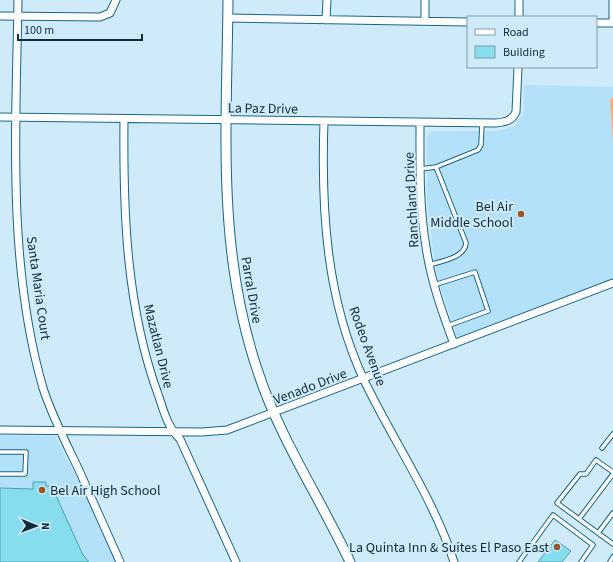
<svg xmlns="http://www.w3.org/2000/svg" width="613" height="562" viewBox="0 0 613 562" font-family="'Source Sans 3',sans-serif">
<rect width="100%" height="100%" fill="#cfeaf8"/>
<path fill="#b3e1f9" d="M524,85l89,2v193l-156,58 -20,-63 -4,-23 -6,-53v-62l5,-6h66l17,-5 9,-15z
M0,435l55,1 57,109 5,17h-117z"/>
<path fill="#f7ae82" d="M613,97v47l-3,-44z"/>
<path fill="#86dded" stroke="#4aa1b2" d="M33,482h13v4h6l14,32 17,37 6,7h-89v-74l33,1z
M555,540l16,11 -9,11h-24z"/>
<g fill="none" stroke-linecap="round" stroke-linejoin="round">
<defs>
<path id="service" d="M436,167l42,-17 3,-5 1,-22
M420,169l16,-2 30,76c-1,15 -25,18 -37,22
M434,285l41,-13 13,39 -41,15
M602,448l11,-14
M0,452h26l-1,22h-25
M613,472l-17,-12 -10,14h-6l-23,29 56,41
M579,519l34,-45
M598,533l15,-20
M519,562l34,-47 40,30 -12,17
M610,562l3,-5"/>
<path id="minor" d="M18,0c-2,128 -11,264 25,388 9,28 22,53 35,80 14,31 28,63 42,94
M0,16l100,1 10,-4 6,-13
M519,17v-17
M228,18l240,4
M326,20l1,-20
M425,21v-21
M596,23h17
M613,23v-23
M0,117l496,6c9,-1 16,-2 20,-11l2,-45
M124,119c-1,93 2,189 35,278 5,15 9,31 21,42l56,123
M324,121c-3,88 2,178 40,259 29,61 69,117 90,182
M420,123c0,41 -1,83 6,124 5,34 16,65 28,97
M0,430l202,2 25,-2 386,-147"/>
<path id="tertiary" d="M228,0c-1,127 -12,249 30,372 22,67 62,126 92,190"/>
</defs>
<use href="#service" stroke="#1a6585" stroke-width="5.5"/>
<use href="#minor" stroke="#1a6585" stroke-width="9"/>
<use href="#tertiary" stroke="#1a6585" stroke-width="11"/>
<use href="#service" stroke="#fff" stroke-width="3.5"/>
<use href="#minor" stroke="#fff" stroke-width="7"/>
<use href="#tertiary" stroke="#fff" stroke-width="9"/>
</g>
<g fill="#9a5629" stroke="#cfeaf8" stroke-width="1.5">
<circle cx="521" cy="214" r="4"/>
<circle cx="42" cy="490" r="4"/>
<circle cx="557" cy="547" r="4"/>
</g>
<g text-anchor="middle" stroke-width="4" stroke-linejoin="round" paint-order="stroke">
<g font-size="14" fill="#0e2c3a" stroke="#cfeaf8">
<text transform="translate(263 108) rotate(1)" y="5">La Paz Drive</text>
<text transform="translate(411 200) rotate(-93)" y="5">Ranchland Drive</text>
<text transform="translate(39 288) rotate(82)" y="5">Santa Maria Court</text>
<text transform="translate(252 290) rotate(80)" y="5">Parral Drive</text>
<text transform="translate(159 346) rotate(76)" y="5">Mazatlan Drive</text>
<text transform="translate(368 346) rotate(70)" y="5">Rodeo Avenue</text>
<text transform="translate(310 386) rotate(-21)" y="5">Venado Drive</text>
</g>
<g font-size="14" fill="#0e2c3a" stroke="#cfeaf8" text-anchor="end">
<text x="513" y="211">Bel Air<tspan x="513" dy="16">Middle School</tspan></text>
<text x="50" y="495" text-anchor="start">Bel Air High School</text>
<text x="549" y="552">La Quinta Inn &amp; Suites El Paso East</text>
</g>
</g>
<rect x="467" y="16" width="130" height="52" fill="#cfeaf8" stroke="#829eac"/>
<rect x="475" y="29" width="20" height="6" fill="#ffffff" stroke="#829eac"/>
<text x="503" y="36" font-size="12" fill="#0e2c3a">Road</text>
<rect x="475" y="46" width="20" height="12" fill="#86dded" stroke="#829eac"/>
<text x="503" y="56" font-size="12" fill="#0e2c3a">Building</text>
<g transform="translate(36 526) rotate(91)" stroke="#cfeaf8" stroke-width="3" paint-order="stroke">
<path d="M0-3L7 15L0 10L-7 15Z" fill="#0e2c3a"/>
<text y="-6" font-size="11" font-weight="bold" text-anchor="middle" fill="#0e2c3a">N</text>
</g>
<path d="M18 34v6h124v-6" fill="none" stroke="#0e2c3a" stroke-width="2"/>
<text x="24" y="34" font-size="12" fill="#0e2c3a" stroke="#cfeaf8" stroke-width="3" paint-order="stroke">100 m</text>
</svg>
